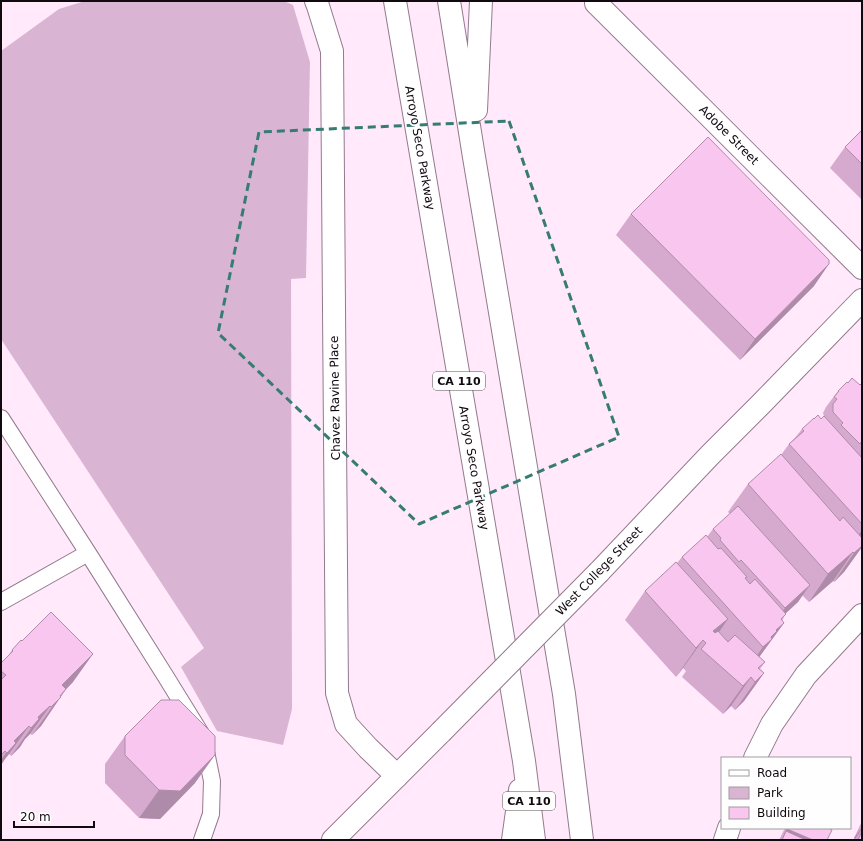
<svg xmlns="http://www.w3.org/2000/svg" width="863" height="841" viewBox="0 0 863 841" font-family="'DejaVu Sans',sans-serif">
<rect width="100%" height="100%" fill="#ffe9fb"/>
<path fill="#dab4d3" d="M85,1h199l9,4 17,57 -4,216 -15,1 1,430 -9,36 -66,-14 -36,-64 23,-19 -203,-309v-288l58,-42z"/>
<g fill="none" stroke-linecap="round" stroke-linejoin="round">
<defs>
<path id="lane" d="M1,418l87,135 78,124 37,60 9,44 -1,33 -9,26
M1,602l87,-49"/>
<path id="street" d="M316,1l2,5 14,45 5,642 9,31 22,24 29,28
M596,3l266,265
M755,758l17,-34 34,-49 56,-60
M725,840l4,-12"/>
<path id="secondary" d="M599,572l111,-117 51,-51 101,-104
M333,840l108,-108"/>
<path id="highway" d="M395,1l129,760 10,79
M449,1l25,156 90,537 18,146
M476,110l5,-109
M513,840l7,-50"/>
</defs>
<use href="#lane" stroke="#937a8e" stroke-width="18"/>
<use href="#street" stroke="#937a8e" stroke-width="24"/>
<use href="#secondary" stroke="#937a8e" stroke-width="24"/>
<use href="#highway" stroke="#937a8e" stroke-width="24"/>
<use href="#lane" stroke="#fff" stroke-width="16"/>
<use href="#street" stroke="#fff" stroke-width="22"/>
<use href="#secondary" stroke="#fff" stroke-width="22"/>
<use href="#highway" stroke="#fff" stroke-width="22"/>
<defs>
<path id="secondary-bridge" d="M441,732l158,-160"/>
</defs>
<use href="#secondary-bridge" stroke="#937a8e" stroke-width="24" stroke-linecap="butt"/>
<use href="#secondary-bridge" stroke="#fff" stroke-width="22"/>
</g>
<path fill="#d6aace" d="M862,130v70l-32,-32 15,-21z
M631,214l183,72 -74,74 -124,-125z
M848,383l12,2h2v162l-18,25 -10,10 -1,-1 -24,21 -7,-7 -4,7 -12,11 -4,8 2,2 -25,34 6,5 -5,7 4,4 -20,28 -9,9 -4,-4 -8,8 -41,-37 4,-6 -3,-3 -7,9 -51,-57 20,-29 32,-28 5,-6 25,-20 6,-8 17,-15 -2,-2 20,-28 33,-29 8,-11 5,-5 8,-10 12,-10h7l3,-3 -1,-3 3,-6 12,-16z
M12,650l61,32 -7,7 -25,37 -9,9 -2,-1 -5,5 -5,8 -9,9 -2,-2 -4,5 -4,6v-102l4,-3z
M125,736l70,47 -35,36 -21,-1 -34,-35v-19z
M862,821v19h-7v-1l-1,-1z
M785,828h46l-4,12h-48z"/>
<path fill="#ae8ba8" d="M829,264l-15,22 -74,74 15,-21z
M862,530v9l-17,16z
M862,546v1l-18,25 -10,10 20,-29z
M853,552l-20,29 -24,21 19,-28z
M810,585l-12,17 -25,23 12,-17z
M728,619l-20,29 -2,-5 7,-12z
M784,623l-32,44 -9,8 20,-28 13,-17z
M703,640l-20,28 -7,9 20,-29z
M93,654l-20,28 -23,24 -20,28 -5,5 -5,8 -9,9 51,-71z
M764,673l-20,28 -9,9 20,-28z
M751,677l-20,29 -8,8 20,-28z
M66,689l-25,37 -9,9 28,-39z
M29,726l-20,28 -4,5 -4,6v-5l13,-19z
M215,755l-20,28 -35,36 -21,-1 20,-28z
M862,827v2l-7,10 -1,-1z
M787,829l26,11h-31l3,-8z"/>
<path fill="#f9c6f0" stroke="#ae8ba8" d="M862,130v34l-17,-17z
M708,137l121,123v4l-74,75 -124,-125z
M852,378l8,7 1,-1 1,1v56l-2,3 -19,-19 2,-2 -10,-11v-8l4,-5 -3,-2 5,-6h-1l9,-9 1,1z
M818,415l3,4 3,-3 38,42v66l-73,-80 15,-13 -2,-2 12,-11v1z
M781,454l59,67 3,-4 19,21v8l-8,7 -1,-1 -25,22 -80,-90z
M738,506l72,79 -25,23 -44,-48 -2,2 -19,-22 1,-2 -8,-9z
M706,535l12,14 3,-1 26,29 -2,1 5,6 5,-5 31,35 -5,5 3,4 -8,7 1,1 -6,6 1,2 -9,8 -81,-90z
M676,562l52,57 -15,12 2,2 3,-2 10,11 7,-7 30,27 -7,6 6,5 -9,9 -4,-5 -8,9 -42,-37 5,-6 -3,-3 -7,8 -51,-57z
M51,612l42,42 -31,31 4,4 -6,7 1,1 -10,10 -1,-1 -12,11 1,2 -8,9 -2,-2 -15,15 2,2 -9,10 -2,-2 -4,4v-75l5,-5 -5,-4v-8l12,-12 -1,-1 9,-10 1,1z
M161,700h18l36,36v19l-35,36 -21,-1 -34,-35v-19z
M788,828h43l-1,1 2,1 -5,10h-14l-26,-11z
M786,831l20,9h-24z
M862,831v9h-4z"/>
<path fill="none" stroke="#367c72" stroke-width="3" stroke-dasharray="8 5" stroke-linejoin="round" d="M509,121l110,316 -200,87 -201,-191 41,-201z"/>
<g text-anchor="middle" stroke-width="4" stroke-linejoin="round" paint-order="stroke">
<g fill="#fefefe" stroke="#585257" stroke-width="1">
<rect x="433" y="372" width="52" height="18" rx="3"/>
<rect x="503" y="792" width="52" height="18" rx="3"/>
</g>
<g font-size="11" font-weight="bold" fill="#110910">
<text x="459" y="385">CA 110</text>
<text x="529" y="805">CA 110</text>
</g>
<g font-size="12" fill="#110910" stroke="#fefefe">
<text transform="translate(729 135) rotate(45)" y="4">Adobe Street</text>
<text transform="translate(420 148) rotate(80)" y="4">Arroyo Seco Parkway</text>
<text transform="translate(335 398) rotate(-91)" y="4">Chavez Ravine Place</text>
<text transform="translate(474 468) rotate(80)" y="4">Arroyo Seco Parkway</text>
<text transform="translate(599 571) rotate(-46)" y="4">West College Street</text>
</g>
</g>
<rect width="863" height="841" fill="none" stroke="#110910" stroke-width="4"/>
<rect x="721" y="757" width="130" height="72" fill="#fefefe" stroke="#9f9c9f"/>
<rect x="729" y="770" width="20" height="6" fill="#ffffff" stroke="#9f9c9f"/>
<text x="757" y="777" font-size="12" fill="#110910">Road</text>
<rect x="729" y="787" width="20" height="12" fill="#dab4d3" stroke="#9f9c9f"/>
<text x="757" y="797" font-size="12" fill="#110910">Park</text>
<rect x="729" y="807" width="20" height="12" fill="#f9c6f0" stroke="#9f9c9f"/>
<text x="757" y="817" font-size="12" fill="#110910">Building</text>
<path d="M14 821v6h80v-6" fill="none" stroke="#110910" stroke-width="2"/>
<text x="20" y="821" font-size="12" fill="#110910" stroke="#fefefe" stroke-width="3" paint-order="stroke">20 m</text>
</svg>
